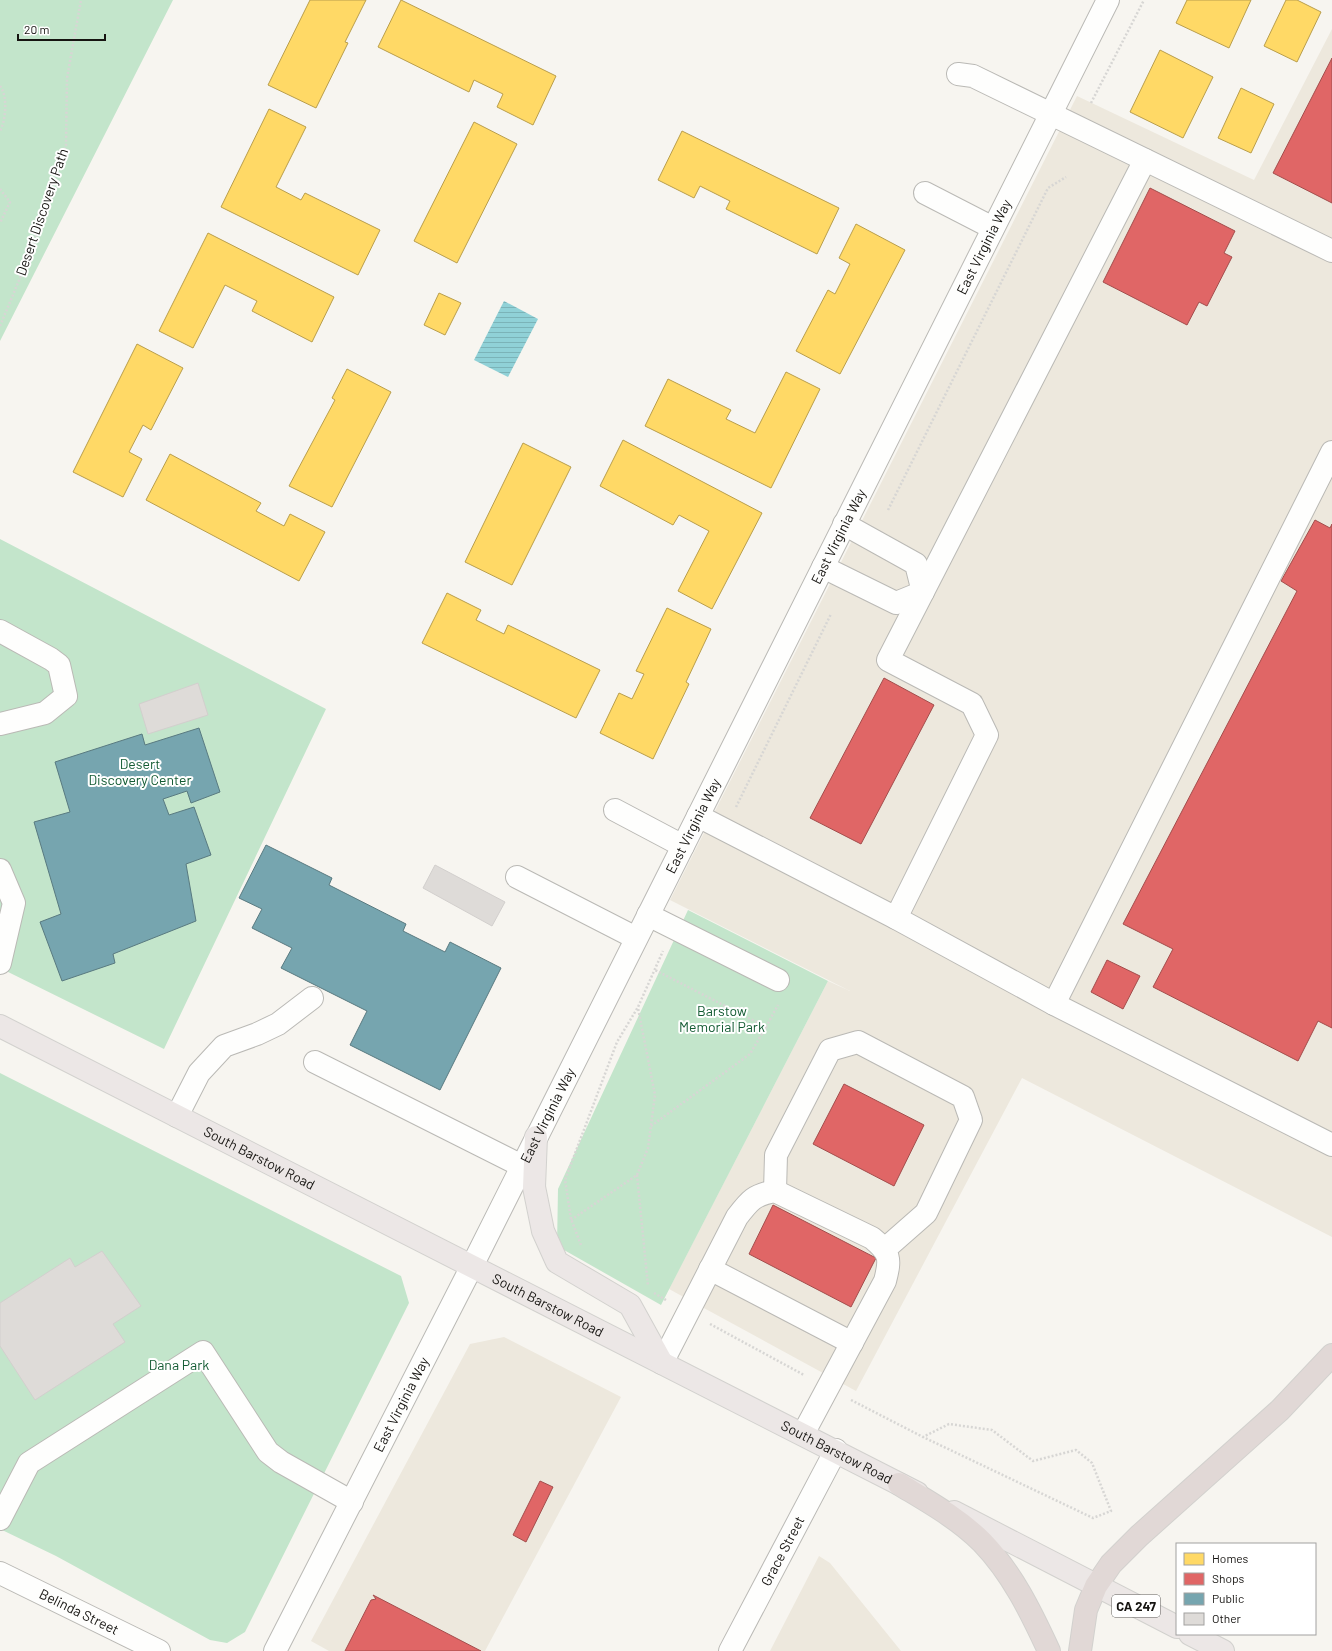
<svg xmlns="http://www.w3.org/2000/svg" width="1332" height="1651" viewBox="0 0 1332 1651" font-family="Barlow,sans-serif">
<defs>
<pattern id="water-rules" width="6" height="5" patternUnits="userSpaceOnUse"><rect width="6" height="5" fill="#90d1d7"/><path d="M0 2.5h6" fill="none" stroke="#7bb3b8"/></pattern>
</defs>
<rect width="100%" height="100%" fill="#f7f5f0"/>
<path fill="#ede8dd" d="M1332,29v1208l-310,-159 -166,313 -187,-102 159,-308 22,10 -180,-91 407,-804 177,84z
M504,1337l117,60 -136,254h-156l-18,-10 159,-297z
M819,1556l11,7 71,88h-131z"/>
<path fill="#c3e5cb" d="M0,0h173l-173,341z
M0,539l326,170 -162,340 -164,-81z
M688,910l140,71 -167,324 -104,-59 1,-57z
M0,1073l401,203 8,27 -164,329 -18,11 -17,-3 -154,-84 -56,-27z"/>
<path fill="url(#water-rules)" d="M504,301l34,18 -30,58 -34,-17z"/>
<path fill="#ffd966" stroke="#b99e4c" d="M310,0h56l-21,42 3,1 -32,65 -48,-23z
M401,0l155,76 -23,49 -36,-18 6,-13 -29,-14 -5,12 -91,-45z
M1187,0h64l-22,48 -53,-25z
M1286,0h11l24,12 -24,50 -33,-16z
M1160,50l53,27 -30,61 -53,-26z
M1241,88l33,16 -23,49 -33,-15z
M269,109l37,18 -30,60 25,13 4,-7 75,37 -22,45 -137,-68z
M474,122l43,22 -60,119 -43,-22z
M682,131l157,77 -22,46 -91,-45 4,-8 -30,-15 -6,12 -36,-18z
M856,224l49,26 -65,124 -44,-23 32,-61 7,4 15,-30 -11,-6z
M208,233l126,64 -22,45 -60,-31 5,-10 -32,-16 -32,63 -34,-17z
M439,293l22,10 -16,32 -21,-10z
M137,344l46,24 -32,62 -8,-5 -14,27 13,7 -19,38 -50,-25z
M347,369l44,23 -59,115 -43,-21 46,-86 -3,-2z
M786,372l34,17 -49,99 -126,-62 23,-47 63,31 -5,9 29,14z
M623,440l139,73 -50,96 -34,-18 31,-60 -30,-16 -6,10 -73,-39z
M523,443l48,24 -59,118 -47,-23z
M170,454l91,49 -5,8 28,15 6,-12 35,18 -26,49 -153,-81z
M447,593l34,17 -5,10 28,14 4,-9 92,45 -24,48 -154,-75z
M667,608l44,21 -25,53 3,2 -36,75 -53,-26 19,-40 13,6 12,-25 -8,-3z"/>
<path fill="#e06666" stroke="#a34d4c" d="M1332,58v145l-59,-30z
M1150,188l85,43 -11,22 8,4 -25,49 -8,-4 -12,23 -84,-43z
M1315,520l15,8 2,-4v504l-14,-7 -20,40 -145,-74 20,-38 -50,-25 174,-333 -16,-10z
M884,678l50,27 -73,139 -51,-26z
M1107,960l33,16 -17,33 -32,-17z
M844,1084l80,41 -30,61 -81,-42z
M773,1205l103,53 -25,49 -102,-53z
M540,1481l13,6 -27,55 -13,-7z
M373,1595l108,56h-136l26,-51 5,-1z"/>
<path fill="#76a5af" stroke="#597a80" d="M199,728l21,64 -29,11 -4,-12 -24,8 6,16 25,-8 17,48 -25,9 10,57 -83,33 2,9 -53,18 -22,-59 21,-8 -27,-92 36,-10 -15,-50 87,-28 3,11z
M266,845l66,33 -3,7 77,39 -3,7 42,21 5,-10 51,26 -61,122 -90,-45 17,-34 -86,-43 11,-20 -40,-20 10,-19 -23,-11z"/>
<path fill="#dedbd8" stroke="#d2cfcd" d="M198,683l10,32 -60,19 -9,-30z
M435,865l70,37 -13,24 -69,-38z
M102,1251l39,55 -28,18 12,18 -90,58 -35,-54v-43l70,-45 5,9z"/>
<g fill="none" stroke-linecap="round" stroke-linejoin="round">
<defs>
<g id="minor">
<path d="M958,74l15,2 359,175"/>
<path d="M925,193l68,35"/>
<path d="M823,567l73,36 27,-11 -7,-28 -72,-40"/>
<path d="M0,631l51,28 8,6 7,31 -21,17 -45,11"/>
<path d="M615,810l68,36"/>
<path d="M698,816l198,102 158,86 278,141"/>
<path d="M0,870l14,33 -14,60"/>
<path d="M517,877l119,61"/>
<path d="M648,915l130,65"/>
<path d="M896,918l91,-183 -15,-31 -84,-44 257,-500"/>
<path d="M1054,1004l278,-552"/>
<path d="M315,1062l207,104"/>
<path d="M177,1116l22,-43 25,-27 33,-12 21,-10 34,-26"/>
<path d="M775,1191l1,-36 54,-105 28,-8 105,55 8,23 -45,93 -41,36"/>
<path d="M710,1269l142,74"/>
<path d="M662,1363l75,-146c13,-17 17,-22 38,-26l97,47c18,15 19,20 13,43l-82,153"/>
<path d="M0,1519l29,-56 174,-111 65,100 13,10 71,40"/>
<path id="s1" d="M0,1573l159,78"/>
<path id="s2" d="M275,1651l197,-385 636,-1266"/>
<path id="s3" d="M730,1651l106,-201"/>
</g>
<g id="major">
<path id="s4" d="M0,1026l917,467"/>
<path d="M536,1137l-2,50 9,44 14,31 73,43 32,58"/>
<path d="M954,1512l223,115"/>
<path d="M1190,1634l33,17"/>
</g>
<path id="highway" d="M899,1484c28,17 59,34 83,58 30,31 49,70 67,109
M1080,1651l6,-41 10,-24 15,-22 28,-28 141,-126 52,-55"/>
</defs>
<use href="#minor" stroke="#bab9b5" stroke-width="24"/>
<use href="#major" stroke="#d2d1ce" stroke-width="24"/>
<use href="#highway" stroke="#d2d1ce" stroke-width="24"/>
<path stroke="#d7d6d4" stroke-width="2.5" stroke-dasharray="2 2" stroke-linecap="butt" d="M0,86c8,10 6,34 0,45
M1091,103l53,-103
M0,189l10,13 -10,21
M0,326l30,-72 36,-109 1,-67 14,-78
M888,510l160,-322 18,-11
M736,807l95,-193
M766,1027l12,-22
M651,1126l99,-72 16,-27 -111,-57
M637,1175l11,111
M571,1220l66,-45 11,-27 7,-53 -17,-87
M581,1245l-10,-26 -6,-39 52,-138 21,-35 25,-56
M654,1293l12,7
M710,1324l94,51
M851,1400l72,37 170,81 18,-7 -19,-48 -16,-13 -43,11 -41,-31 -43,-6 -26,13"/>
<use href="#minor" stroke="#fefefd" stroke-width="22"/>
<use href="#major" stroke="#ece7e6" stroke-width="22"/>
<use href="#highway" stroke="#e1d8d6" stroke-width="22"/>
</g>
<g text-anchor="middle" stroke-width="4" stroke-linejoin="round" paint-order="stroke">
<rect fill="#fff" stroke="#5c5a58" stroke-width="1" x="1112" y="1595" width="48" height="22" rx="3"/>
<g font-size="13" font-weight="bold" fill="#161411">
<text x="1136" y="1611">CA 247</text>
</g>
<g font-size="14" fill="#161411" stroke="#fff">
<text transform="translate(42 212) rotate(-71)" y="5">Desert Discovery Path</text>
<text dy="5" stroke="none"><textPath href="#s2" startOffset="1573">East Virginia Way</textPath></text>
<text dy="5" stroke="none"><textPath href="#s2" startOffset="1249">East Virginia Way</textPath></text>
<text dy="5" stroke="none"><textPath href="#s2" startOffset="925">East Virginia Way</textPath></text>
<text dy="5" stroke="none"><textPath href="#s2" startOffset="601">East Virginia Way</textPath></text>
<text dy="5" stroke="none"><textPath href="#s4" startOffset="291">South Barstow Road</textPath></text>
<text dy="5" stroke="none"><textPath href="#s4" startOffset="615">South Barstow Road</textPath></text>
<text dy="5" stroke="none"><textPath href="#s2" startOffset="277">East Virginia Way</textPath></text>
<text dy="5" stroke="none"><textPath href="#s4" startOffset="939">South Barstow Road</textPath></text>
<text dy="5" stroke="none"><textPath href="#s3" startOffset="113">Grace Street</textPath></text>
<text dy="5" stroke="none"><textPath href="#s1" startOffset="88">Belinda Street</textPath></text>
</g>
<g font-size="14" fill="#135b33" stroke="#fff">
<text x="140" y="769">Desert<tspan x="140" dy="16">Discovery Center</tspan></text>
<text x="722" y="1016">Barstow<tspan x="722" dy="16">Memorial Park</tspan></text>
<text x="179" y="1370">Dana Park</text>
</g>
</g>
<rect x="1176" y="1543" width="140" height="92" fill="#ffffff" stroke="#a2a1a0"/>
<rect x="1184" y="1553" width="20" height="12" fill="#ffd966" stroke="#a2a1a0"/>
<text x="1212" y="1563" font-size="12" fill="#161411">Homes</text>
<rect x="1184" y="1573" width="20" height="12" fill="#e06666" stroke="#a2a1a0"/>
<text x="1212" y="1583" font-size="12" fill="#161411">Shops</text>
<rect x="1184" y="1593" width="20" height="12" fill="#76a5af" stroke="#a2a1a0"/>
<text x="1212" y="1603" font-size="12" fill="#161411">Public</text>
<rect x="1184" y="1613" width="20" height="12" fill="#dedbd8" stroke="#a2a1a0"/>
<text x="1212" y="1623" font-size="12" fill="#161411">Other</text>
<path d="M18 34v6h87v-6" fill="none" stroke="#161411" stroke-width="2"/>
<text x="24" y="34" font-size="12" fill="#161411" stroke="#ffffff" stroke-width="3" paint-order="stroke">20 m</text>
</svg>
